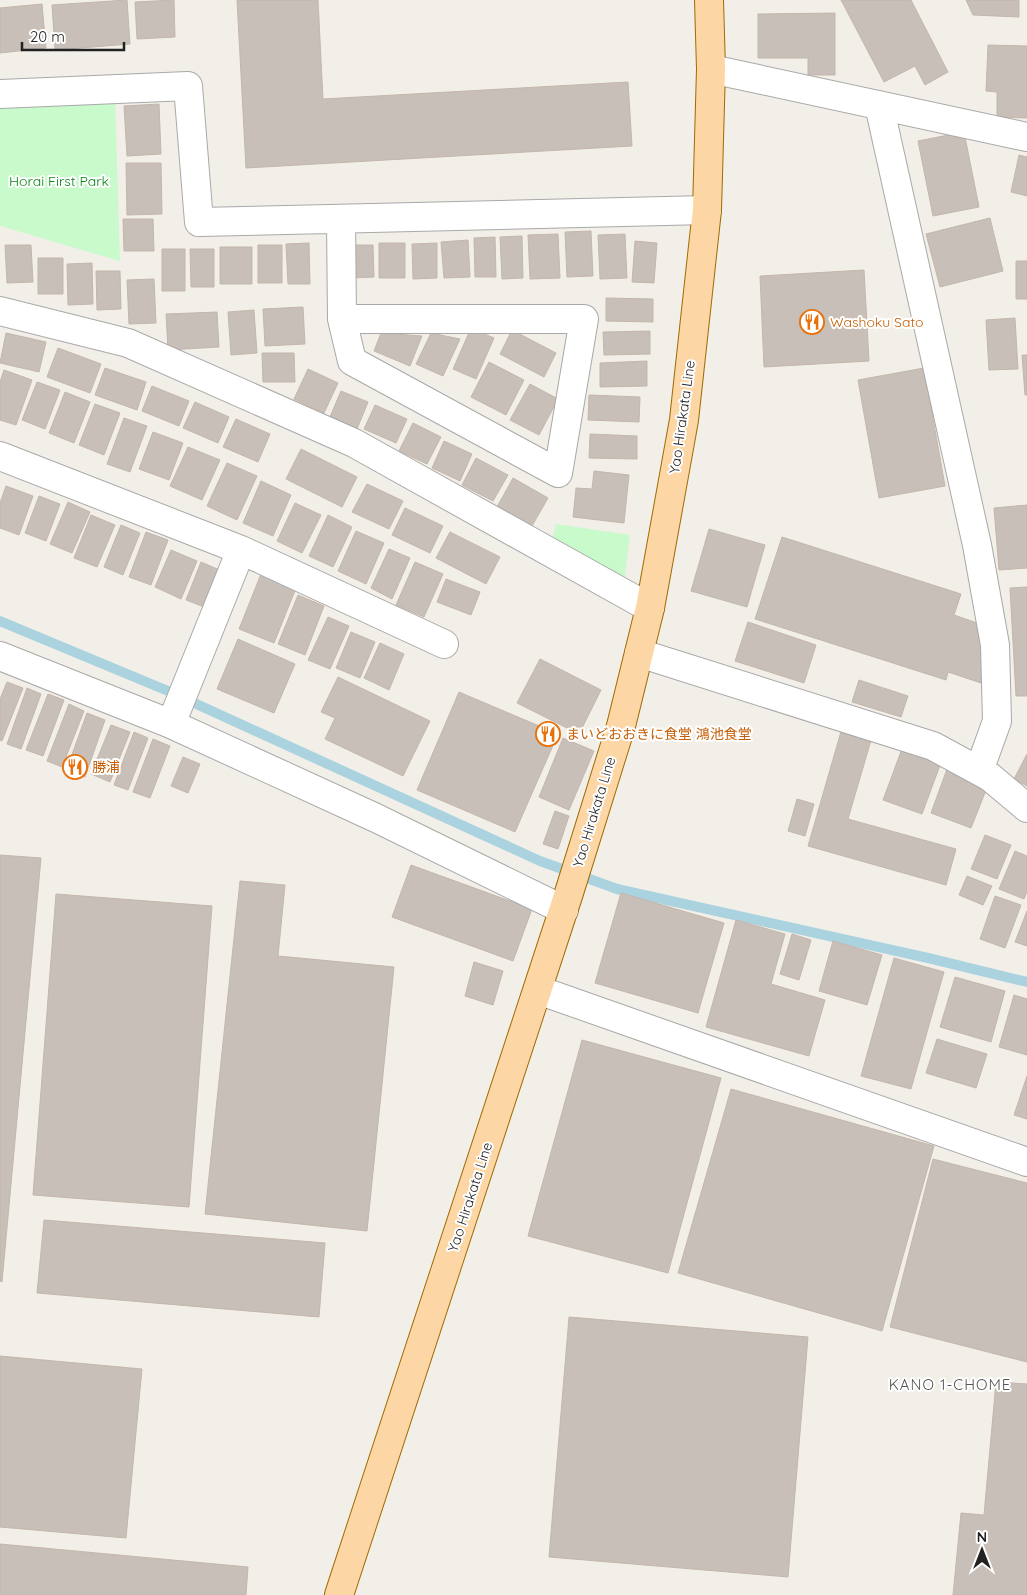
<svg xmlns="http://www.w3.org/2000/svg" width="1027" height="1595" viewBox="0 0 1027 1595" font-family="Quicksand,'Noto Sans JP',sans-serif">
<rect width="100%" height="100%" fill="#f2efe9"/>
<path fill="#c8facc" d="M115,99l5,162 -120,-35v-122z
M556,524l74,11 -6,47 -73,-37z"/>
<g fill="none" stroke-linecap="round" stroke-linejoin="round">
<path stroke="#aad3df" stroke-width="10" d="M0,621l168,70 372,170 77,28 311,69 99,24"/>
</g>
<path fill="#c7bfb8" stroke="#c4b6ab" d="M127,0l3,44 -75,6 -3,-45z
M174,0l1,37 -38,2 -2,-37z
M237,0h81l5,99 305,-17 4,64 -386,22z
M841,0h70l37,72 -23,13 -10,-19 -31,16z
M966,0h53v17l-46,-2z
M42,4l4,44 -46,5v-45z
M835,13v62h-27v-17h-50v-44z
M988,45l39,1v72l-30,-1v-25l-11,-1z
M159,104l2,50 -34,2 -3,-50z
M964,132l15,75 -46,9 -15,-75z
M1019,155l8,2v39l-16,-4z
M126,163h35l1,51 -35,1z
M990,218l13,53 -63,16 -14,-53z
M123,219h30l1,32h-30z
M591,231l2,45 -26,1 -2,-45z
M558,234l2,44 -30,1 -2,-44z
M625,234l2,44 -27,1 -2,-44z
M522,236l1,42 -21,1 -2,-42z
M495,237l1,40h-21l-1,-39z
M468,240l2,37 -26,1 -3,-36z
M635,241l22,2 -3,40 -22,-1z
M309,243l1,41h-22l-2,-40z
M379,243h26v35h-26z
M437,243v35l-24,1 -1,-35z
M5,245h26l2,37 -26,1z
M258,245h24v38h-24z
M349,245h24l1,32 -24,1z
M220,247h32v37h-32z
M162,249h23v42h-23z
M190,249h24v38h-23z
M38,258h25v36h-25z
M1016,261h11v38h-11z
M92,263l1,41 -25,1 -1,-41z
M864,270l5,91 -105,6 -4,-91z
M96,271h24l1,38 -24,1z
M154,279l2,44 -27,1 -2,-44z
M606,298l47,1v23l-47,-1z
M303,307l2,37 -40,2 -2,-37z
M254,310l3,43 -26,2 -3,-43z
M217,312l2,35 -51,3 -2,-36z
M1015,318l3,51 -29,1 -3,-50z
M471,328l23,10 -18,41 -23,-10z
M512,330l44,23 -12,24 -44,-23z
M650,331v23l-46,1 -1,-23z
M6,333l40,9 -7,30 -39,-9z
M381,333l41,3 -12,30 -36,-15z
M431,333l29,6 -17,37 -27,-12z
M58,348l43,16 -11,29 -43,-16z
M262,353h32l1,29h-32z
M1022,355h5v40h-2z
M647,361v25l-47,1v-24z
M489,362l35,18 -18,35 -35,-18z
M105,368l41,14 -9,28 -42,-15z
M924,368l21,118 -66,12 -21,-118z
M308,369l30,14 -14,30 -30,-14z
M4,370l28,10 -16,45 -16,-5v-38z
M37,382l23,8 -15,39 -23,-9z
M530,384l28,15 -19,36 -29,-15z
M152,386l37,15 -10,25 -37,-15z
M341,391l27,11 -11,27 -27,-12z
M65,392l25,10 -16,41 -25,-10z
M589,395l51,2 -1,25 -51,-2z
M195,402l34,15 -11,26 -35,-15z
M95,404l25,9 -16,42 -25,-10z
M375,405l32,14 -11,24 -32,-14z
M124,418l23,8 -17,46 -23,-8z
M236,419l34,15 -12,28 -35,-15z
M413,423l28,14 -14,27 -28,-13z
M153,432l30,11 -14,37 -30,-11z
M590,434l47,2v23l-48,-1z
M444,441l28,13 -12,27 -28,-13z
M188,447l32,13 -18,40 -32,-14z
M301,449l56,28 -15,30 -56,-28z
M476,458l32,17 -15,26 -31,-16z
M227,463l30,13 -20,44 -30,-14z
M594,471l35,4 -5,48 -51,-6 3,-29 16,1z
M513,478l35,20 -16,28 -35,-19z
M261,481l30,14 -18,41 -30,-13z
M367,484l36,17 -14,28 -37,-17z
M6,486l27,10 -14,39 -19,-7v-25z
M39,496l21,8 -14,37 -21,-8z
M68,502l22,10 -18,41 -22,-9z
M295,503l26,12 -19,38 -25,-12z
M1027,505v63l-28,2 -5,-62z
M405,508l38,18 -13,27 -38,-18z
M91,515l24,10 -18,42 -23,-9z
M328,515l24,12 -19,40 -24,-11z
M121,525l19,8 -17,42 -19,-8z
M709,529l56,16 -18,62 -56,-16z
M356,531l28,12 -18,41 -28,-13z
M146,532l22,8 -17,45 -22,-8z
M450,532l50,25 -14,27 -50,-26z
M782,537l179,57 -7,21 29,10 1,59 -36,-12 -2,8 -191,-61z
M389,549l21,9 -18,41 -21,-11z
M171,550l26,11 -16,38 -26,-12z
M201,562l21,9 -15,37 -21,-8z
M415,562l28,12 -19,43 -28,-12z
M261,574l35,14 -22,55 -35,-14z
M446,579l34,13 -9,23 -34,-13z
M1027,587v109h-11l-6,-108z
M298,595l26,11 -19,49 -27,-11z
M328,617l21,9 -19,43 -22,-9z
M748,622l68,23 -12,38 -69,-22z
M351,632l24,10 -15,36 -24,-10z
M238,639l57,25 -21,49 -57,-24z
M380,643l24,11 -15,36 -25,-12z
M540,659l61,31 -22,44 -62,-31z
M338,677l92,44 -27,55 -78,-37 10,-21 -14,-6z
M859,680l49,16 -7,21 -49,-15z
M7,682l16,6 -21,53 -2,-1v-41z
M27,688l14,6 -20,55 -14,-5z
M459,692l99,42 -43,98 -98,-42z
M48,694l16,6 -21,56 -17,-6z
M69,704l15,7 -22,56 -15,-6z
M87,713l18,7 -20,57 -19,-6z
M111,725l19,7 -20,50 -19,-8z
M842,728l30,9 -24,82 108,30 -10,36 -138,-39z
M134,732l14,6 -20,52 -14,-5z
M563,738l31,13 -25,59 -30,-13z
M153,739l17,7 -20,52 -17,-6z
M903,746l39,14 -20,54 -39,-14z
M1027,754v32l-13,-7z
M183,757l17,7 -12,29 -17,-7z
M947,769l41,16 -17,43 -40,-15z
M797,799l17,5 -9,32 -17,-5z
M555,811l14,5 -11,33 -15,-5z
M985,835l26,10 -14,34 -26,-10z
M1015,851l12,5v36l-3,7 -25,-10z
M0,855l41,3 -39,424 -2,-1z
M411,865l121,44 -19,52 -121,-44z
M967,876l25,10 -9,19 -24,-10z
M240,881l45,4 -7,71 116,11 -27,264 -162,-17z
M621,893l103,30 -26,90 -103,-30z
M56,894l156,12 -23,301 -156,-12z
M995,896l26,9 -16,43 -25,-9z
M1027,911v35l-12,-4z
M736,920l49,14 -14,50 54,16 -16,56 -103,-29z
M792,934l19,6 -12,40 -19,-6z
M833,941l49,14 -15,50 -48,-14z
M894,958l50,14 -33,117 -50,-13z
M474,962l29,9 -10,34 -28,-9z
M955,977l50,14 -14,51 -51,-15z
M1014,995l13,4v56l-28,-8z
M937,1039l50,15 -11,34 -50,-15z
M582,1040l139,38 -53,195 -140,-37z
M1027,1076v43l-13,-4z
M731,1089l203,57 -52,185 -204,-58z
M933,1159l94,24v179l-137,-35z
M44,1220l281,23 -6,74 -282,-24z
M569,1317l239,20 -20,240 -239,-20z
M0,1356l142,13 -16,169 -126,-11z
M996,1382l31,2v211h-74l8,-82 23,2z
M0,1544l248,23 -2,28h-246z"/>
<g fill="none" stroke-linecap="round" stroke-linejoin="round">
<defs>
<path id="minor" d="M711,69l316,68
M0,94l188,-8 11,136 508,-12
M879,105l98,440 18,100 2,76 -18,50
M341,219l1,100 10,42 206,112 26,-154h-242
M0,311l128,32 226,100 296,165
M0,456l241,94 -70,174
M241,550l203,94
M639,653l294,93 57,31 37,31
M0,656l171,68 205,94 188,92
M538,990l489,172"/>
<path id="major" d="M339,1595l229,-699 53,-170 29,-118 34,-188 23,-210 4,-141 -2,-69"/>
</defs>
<use href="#minor" stroke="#a9a9a9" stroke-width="30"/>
<use href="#major" stroke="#a06b00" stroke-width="30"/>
<use href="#minor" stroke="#fff" stroke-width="28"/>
<use href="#major" stroke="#fcd6a4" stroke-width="28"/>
</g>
<defs>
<symbol id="restaurant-ring" viewBox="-11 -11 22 22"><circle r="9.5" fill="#fff" stroke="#e8710a" stroke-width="1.5"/><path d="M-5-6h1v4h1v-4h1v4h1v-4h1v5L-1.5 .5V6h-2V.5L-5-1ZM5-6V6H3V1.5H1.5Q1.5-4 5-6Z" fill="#e8710a"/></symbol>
</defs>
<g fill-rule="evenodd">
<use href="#restaurant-ring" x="798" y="308" width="28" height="28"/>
<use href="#restaurant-ring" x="534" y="720" width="28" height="28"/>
<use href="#restaurant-ring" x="61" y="753" width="28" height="28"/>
</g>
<g text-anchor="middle" stroke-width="4" stroke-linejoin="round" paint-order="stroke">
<g font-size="14" fill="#0c8416" stroke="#fff">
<text x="59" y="186">Horai First Park</text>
</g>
<g font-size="14" fill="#c56008" stroke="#fff" text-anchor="start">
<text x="830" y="327">Washoku Sato</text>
<text x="566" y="739">まいどおおきに食堂 鴻池食堂</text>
<text x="92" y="772">勝浦</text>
</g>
<g font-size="14" fill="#222" stroke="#fff">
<text transform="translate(682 417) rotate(-82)" y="5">Yao Hirakata Line</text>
<text transform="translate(594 812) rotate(-73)" y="5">Yao Hirakata Line</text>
<text transform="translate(470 1197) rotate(-72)" y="5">Yao Hirakata Line</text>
</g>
<g font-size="15" letter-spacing="1" fill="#555" stroke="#fff">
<text x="950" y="1390">KANO 1-CHOME</text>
</g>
</g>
<g transform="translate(982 1550)" stroke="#ffffff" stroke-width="4" paint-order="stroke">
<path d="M0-4L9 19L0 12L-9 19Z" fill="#222222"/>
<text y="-8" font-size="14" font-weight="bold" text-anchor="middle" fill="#222222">N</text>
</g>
<path d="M22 42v8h102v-8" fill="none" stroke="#222222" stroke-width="2.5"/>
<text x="30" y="42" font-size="15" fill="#222222" stroke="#ffffff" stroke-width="4" paint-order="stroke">20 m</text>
</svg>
